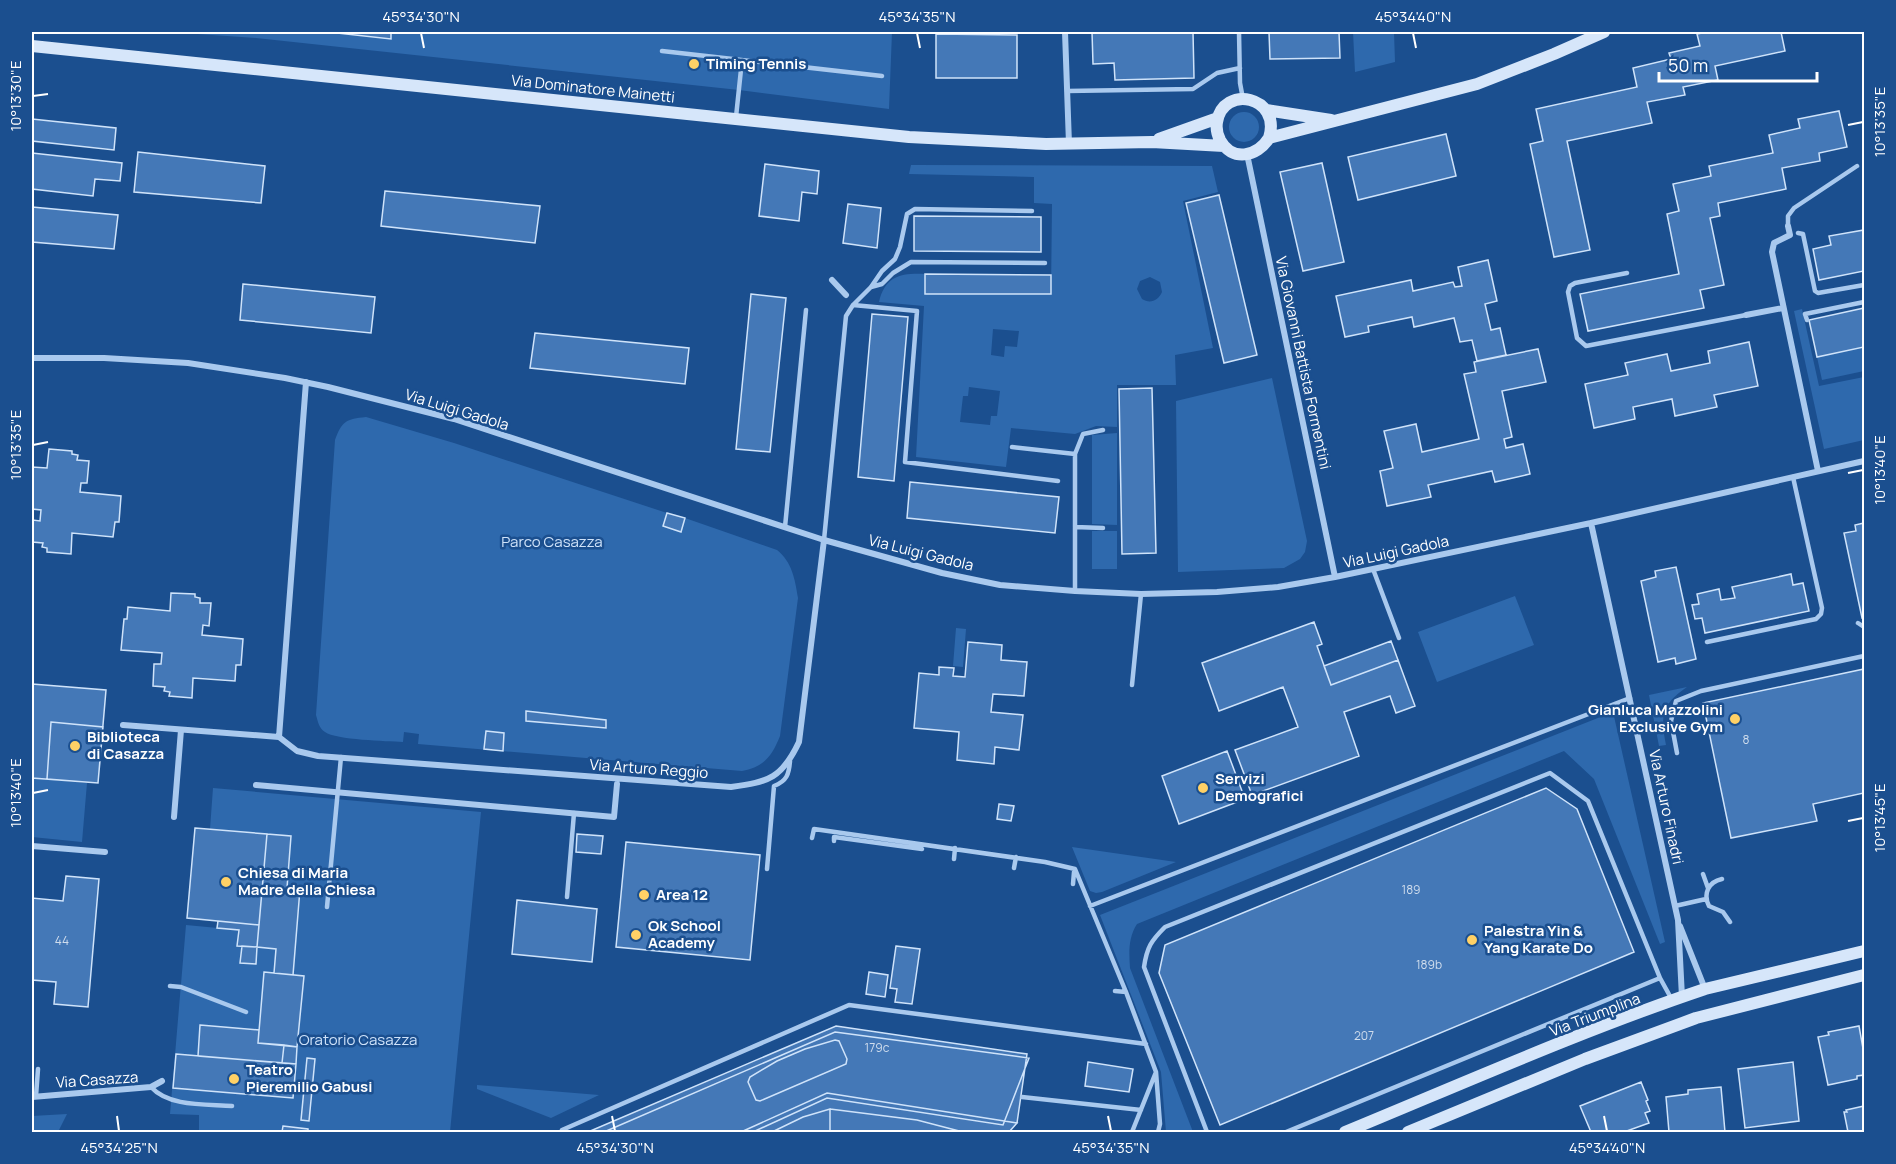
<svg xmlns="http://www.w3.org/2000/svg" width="1896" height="1164" viewBox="0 0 1896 1164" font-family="Manrope,sans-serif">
<rect width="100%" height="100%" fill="#1b4f8f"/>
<path fill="#2e69ad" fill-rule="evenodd" d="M168,32h724l-3,77 -150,-19 -483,-52z
M1353,32h41l1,30 -40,10z
M1229 127a15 15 0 1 1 30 0a15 15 0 1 1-30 0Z
M911,165l301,1 6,26 -35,9 30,147 -38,7 1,30h-59v42l-21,-1 -21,8 -64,-6 -5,39 -90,-10 8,-151 -45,-4c6,-26 22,-29 46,-28v20h126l1,-90 -18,-1v-26l-125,-3zM1150,277l10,5 2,10c-4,9 -12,12 -20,7l-5,-10 3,-8zM993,329l26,2 -2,16 -12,-1 -1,11 -13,-2zM969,387l31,4 -3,25h-6l-1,9 -30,-3 3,-26h5z
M1802,309l17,77 45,-9v63l-40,9 -30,-138z
M1864,347v24l-42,9 -5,-23z
M1272,378l35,163 -2,11 -5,7 -16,9 -106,4 -2,-171z
M366,417l88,26 213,70 -4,13 18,6 4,-14 92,32c15,12 18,29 21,48l-18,138c-8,20 -16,31 -38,35l-324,-27 1,-10 -15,-2 -1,10c-16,-1 -67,-2 -78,-10 -6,-4 -7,-10 -9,-17l19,-275c7,-19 11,-21 31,-23z
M1117,433v92l-25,-1v-89z
M1092,531h25v38h-25z
M1515,596l19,49 -97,37 -19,-50z
M956,628l10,1 -3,38 -10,-1z
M1687,687c-25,17 -27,29 -21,58l-7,1 -10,-51z
M1613,712l52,230 -5,2 -66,-165 -30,-28 -427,173c-9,14 -8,29 -7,44l63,164h-27l-5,-60 -61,-157z
M32,778l55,5 -5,59 -50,-5z
M213,788l268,24 -31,320h-251v-17l-29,-1 16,-189 53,5 -1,15 4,1 -1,17 15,1 1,-17 19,2 17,25 7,-84 -13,-2 4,-52 -81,-7z
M1072,847l104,15 -74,30 -6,1 -6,-2z
M477,1085l122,10 -48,23 -74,-29z
M67,1114l-9,18h-26v-16z"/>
<path fill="#4478b7" stroke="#cfe3fa" stroke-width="1.5" d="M328,32h63v7z
M1092,32h101l1,46 -79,2 -1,-17 -21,1z
M1269,32h70l1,26 -70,1z
M1707,32h74l4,19 -70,15 3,14 -35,7 2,8 -38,7 5,21 -85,18 23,109 -36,7 -24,-113 13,-3 -7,-32 101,-22 -4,-19 38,-9 -2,-6 31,-7 -3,-12z
M936,34l81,1v43h-81z
M1839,111l8,36 -28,6 1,8 -38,7 4,21 -68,14 2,13 -10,2 14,67 -24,5 4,18 -116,23 -8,-37 99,-20 -12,-60 12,-3 -6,-27 38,-8 -2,-10 64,-13 -4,-18 31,-7 -2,-9z
M32,119l84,9 -2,22 -82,-9z
M1446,134l10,42 -98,24 -10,-43z
M138,152l127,14 -4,37 -127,-11z
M32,153l90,10 -2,18 -25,-2 -2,17 -61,-7z
M1322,163l22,99 -41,9 -23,-99z
M765,164l54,7 -2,23 -15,-2 -3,29 -40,-5z
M385,191l155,15 -5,37 -154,-17z
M1219,195l38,160 -33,8 -38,-160z
M848,204l33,4 -4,40 -34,-5z
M32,207l86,8 -4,34 -82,-7z
M914,216l127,1v35l-127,-1z
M1864,230v41l-45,9 -6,-31 18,-4 -2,-9z
M1488,260l9,41 -12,3 6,26 9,-2 6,27 -29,6 -5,-21 -12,2 -6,-24 -40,9 -2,-10 -44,9 1,6 -24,5 -9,-41 75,-16 2,11 40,-9 2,5 7,-1 -4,-19z
M925,274l126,1v19h-126z
M243,284l132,13 -4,36 -131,-13z
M751,294l35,4 -16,154 -34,-3z
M1864,308v39l-47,10 -8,-37z
M872,314l36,3 -14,164 -36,-4z
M535,333l154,15 -4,36 -155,-16z
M1749,342l9,44 -44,9 3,12 -42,9 -3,-17 -39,8 2,12 -41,9 -9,-44 43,-9 -3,-12 42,-9 4,17 39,-8 -2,-12z
M1538,349l8,33 -44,9 10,46 -8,2 2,9 17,-4 7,30 -35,8 -3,-11 -64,14 3,12 -44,9 -7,-35 13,-3 -9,-37 32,-7 6,28 57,-13 -15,-65 12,-2 -2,-10z
M1152,388l4,165 -34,1 -3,-165z
M49,449l23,2v3l6,1 -1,5 12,1 -2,22h-6l-1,9 41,4 -2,26h-4l-2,15 -41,-4 -1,21 -24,-2v-4l-5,-1 1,-4 -11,-1 1,-22 7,1 1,-11 -9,-1v-42l15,1z
M910,482l149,15 -4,36 -148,-15z
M667,513l18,5 -4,14 -18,-6z
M1864,523v94l-2,1 -18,-85 12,-2 -1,-6z
M1676,567l20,92 -20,5 -1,-6 -17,4 -17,-81 15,-4 -1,-6z
M1791,574l2,11 10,-2 6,28 -104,22 -3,-15 -7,1 -3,-14 7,-1 -2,-10 22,-5 2,11 14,-2 -3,-11z
M171,593l24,1v3l5,1v5h11l-2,23 -6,-1 -1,10 41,4 -2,26h-5l-1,16 -42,-3 -1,20 -23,-2 1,-4 -6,-1 1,-4 -12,-1 1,-22h7l1,-11 -41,-3 3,-31h3l1,-12 42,4z
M1314,622l8,22 -5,2 14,39 67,-25 17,46 -19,7 -6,-17 -46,16 15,44 -107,39 -17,-45 63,-23 -15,-40 -64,24 -17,-48z
M1391,641l7,19 -67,25 -7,-19z
M968,642l34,3 -1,15 26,2 -3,34 -31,-2 -2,18 32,3 -4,35 -24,-3 -1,17 -37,-4 2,-28 -45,-4 5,-55 20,2v-8l15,1 -1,8 12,1z
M1864,669v124l-51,11 4,17 -86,17 -28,-135z
M32,684l74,6 -8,93 -66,-5z
M526,711l80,9v8l-80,-7z
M51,722l52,5 -5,56 -51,-4z
M486,731l18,2 -1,18 -19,-2z
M1227,751l18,48 -66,25 -17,-48z
M1546,788l31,21 57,143 -414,173 -61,-152 6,-28z
M999,804l15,2 -3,15 -14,-2z
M195,828l72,6 -8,91 -72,-7z
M267,834l24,2 -4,52 13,1 -7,86 -19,-2 2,-24 -19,-2z
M577,834l26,2 -2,18 -25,-2z
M626,842l134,13 -10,105 -134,-13z
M66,876l33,3 -11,128 -34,-3 2,-22 -24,-2v-82l31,3z
M517,900l80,9 -5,53 -80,-8z
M218,921l41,4 -2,22 -20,-1 2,-16 -22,-2z
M242,946l15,1 -1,17 -16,-1z
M896,946l24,3 -8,55 -17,-2 2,-13 -7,-1z
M264,972l40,4 -7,71 -39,-4z
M869,972l19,3 -3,22 -19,-3z
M200,1025l59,5 -1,13 26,2 -2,18 -84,-7z
M836,1026l191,28 -10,69 -190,-30 -86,39h-153z
M1859,1026l5,28v21l-7,1v3l-29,6 -10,-48 11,-2 -1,-3z
M835,1032l194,26 -26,67 -176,-27 -74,34h-149z
M835,1040l4,1 8,18 -1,5 -86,37 -4,-1 -8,-18 2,-5 27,-16 28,-12z
M284,1045l13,2 -1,17 -14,-1z
M176,1054l120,10 -3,34 -120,-10z
M307,1058l8,1 -6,62 -8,-1z
M1088,1062l45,7 -4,23 -44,-6z
M1793,1062l6,59 -54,7 -7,-59z
M1641,1082l7,18 -2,1 4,10 -5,2 4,10 -25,9h-33l-11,-26z
M1721,1087l4,45h-56l-3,-35 22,-3v-4z
M827,1093l190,30 -8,9h-268z
M1864,1106v26h-16l-4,-20h3l-1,-2z
M830,1109l87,11 46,12h-133z
M830,1109v23h-58l31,-15z
M283,1126l25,3v3h-26z"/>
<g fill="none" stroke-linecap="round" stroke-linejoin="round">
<path stroke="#a9c9ee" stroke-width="4.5" d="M1239,32l1,51 3,16
M662,51l220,25
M1067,91l126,-2 24,-16 23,-5
M736,117l6,-57
M1788,226v-10l6,-8 63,-42
M1798,233l5,1 12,57 3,2 46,-8
M1627,273l-52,10 -5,3 -2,6 9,46 9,8 160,-31
M871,287l11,-3 11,-11 18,-11 134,1
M853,305l64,6 -12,151 153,19
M1807,320l-2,-6 59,-12
M1012,447l63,7v137
M1075,454l8,-20 20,-4
M785,527l21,-217
M1075,527l28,1
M824,540l22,-224 7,-11 18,-18 11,-16 13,-12 5,-12 7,-33 8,-5 117,2
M1373,569l26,69
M1858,623l6,4
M1707,642l109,-23 5,-5 1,-6 -29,-131
M1132,685l9,-91
M1677,753l-6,-32 5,-20 25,-10 163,-35
M812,838l2,-9 231,33 30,7 51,123 30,80
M834,841v-4l88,12
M954,859l1,-11
M1014,868l2,-11
M767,869l7,-83c13,-5 15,-12 16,-25
M1703,874l5,14
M1722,879c-14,3 -19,15 -13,27l14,6 7,10
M1073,884l1,-12
M567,897l7,-84
M1090,906l540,-208
M1675,906l31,-7
M327,907l14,-150
M170,986l11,1 65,25
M1115,991l11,1
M151,1087c18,20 55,17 81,19
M36,1096l2,-27
M1022,1097l119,13
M562,1130l287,-125 297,39
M1132,1132l24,-60 4,52 -2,8
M1207,1132l-63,-165c3,-20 7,-26 21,-40l385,-154 38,28 72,177 11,20
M1286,1132l374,-154"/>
<path stroke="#a9c9ee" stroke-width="6" d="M1065,32l4,112
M1247,154l88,423
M1788,226l2,9 -16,8 -2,9 46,219
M832,280l14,15
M1746,315l37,-7
M32,358h72l84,5 97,15 43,9 126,32 370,121 118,33 58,12 75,6 66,3 76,-2 61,-5 57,-10 256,-54 273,-62
M1591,523l87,397 4,77
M123,725l156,12 18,14 21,5 413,31c38,-5 51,-9 68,-45l25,-202
M279,737l27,-355
M256,785l358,32 3,-33
M174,817l7,-87
M32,846l73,6
M1680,926l25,63
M32,1097l119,-10 11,-6"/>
<path stroke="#d6e6fa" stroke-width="12" d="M32,46l877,91 137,7 106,-2 72,4
M1266,110l65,10
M1269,138c13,-42 -46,-54 -52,-16 -1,6 0,12 3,18 12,22 37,17 49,-2l208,-54 77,-30 50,-22
M1159,139l59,-21
M1345,1132c119,-49 238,-102 360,-143l159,-38
M1408,1132l177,-73 111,-41 168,-43"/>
</g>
<path fill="none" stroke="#fff" stroke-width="2" d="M421,33l3,15M917,33l3,15M1413,33l3,15M33,96l15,-2M1848,125l15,-3M33,445l15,-3M1848,473l15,-3M33,793l15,-3M1848,821l15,-3M117,1116l2,15M612,1116l3,15M1108,1116l3,15M1604,1116l3,15"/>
<g fill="#ffd166" stroke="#1b4f8f" stroke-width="2">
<circle cx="694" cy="64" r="6"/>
<circle cx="1735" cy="719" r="6"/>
<circle cx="75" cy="746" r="6"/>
<circle cx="1203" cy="788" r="6"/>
<circle cx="226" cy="882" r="6"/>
<circle cx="644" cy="895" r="6"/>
<circle cx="636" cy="935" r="6"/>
<circle cx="1472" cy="940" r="6"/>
<circle cx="234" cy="1079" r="6"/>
</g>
<g text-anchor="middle" stroke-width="5" stroke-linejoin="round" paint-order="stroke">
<g font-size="12" fill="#d0dded">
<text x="1746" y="744">8</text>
<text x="1411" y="894">189</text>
<text x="62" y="945">44</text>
<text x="1429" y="969">189b</text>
<text x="1364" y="1040">207</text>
<text x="877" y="1052">179c</text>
</g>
<g font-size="15" font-weight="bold" fill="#fff" stroke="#1b4f8f" text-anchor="start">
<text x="706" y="69">Timing Tennis</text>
<text x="1723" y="715" text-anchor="end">Gianluca Mazzolini<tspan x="1723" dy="17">Exclusive Gym</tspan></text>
<text x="87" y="742">Biblioteca<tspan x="87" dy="17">di Casazza</tspan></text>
<text x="1215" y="784">Servizi<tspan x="1215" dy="17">Demografici</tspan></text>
<text x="238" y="878">Chiesa di Maria<tspan x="238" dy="17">Madre della Chiesa</tspan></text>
<text x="656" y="900">Area 12</text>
<text x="648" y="931">Ok School<tspan x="648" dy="17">Academy</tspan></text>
<text x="1484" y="936">Palestra Yin &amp;<tspan x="1484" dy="17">Yang Karate Do</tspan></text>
<text x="246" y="1075">Teatro<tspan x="246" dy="17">Pieremilio Gabusi</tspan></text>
</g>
<g font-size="15" fill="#fff" stroke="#1b4f8f">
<text transform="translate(593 89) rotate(6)" y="5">Via Dominatore Mainetti</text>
<text transform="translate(1303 363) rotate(78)" y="5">Via Giovanni Battista Formentini</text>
<text transform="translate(457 410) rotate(17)" y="5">Via Luigi Gadola</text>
<text transform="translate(1396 552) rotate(-12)" y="5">Via Luigi Gadola</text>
<text transform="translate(921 553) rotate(14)" y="5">Via Luigi Gadola</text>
<text transform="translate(649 769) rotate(4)" y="5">Via Arturo Reggio</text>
<text transform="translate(1666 807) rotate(78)" y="5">Via Arturo Finadri</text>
<text transform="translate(1595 1015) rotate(-21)" y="5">Via Triumplina</text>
<text transform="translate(97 1080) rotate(-4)" y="5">Via Casazza</text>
</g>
<g font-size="15" fill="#cfe3fa" stroke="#1b4f8f">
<text x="552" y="547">Parco Casazza</text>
<text x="358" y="1045">Oratorio Casazza</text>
</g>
</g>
<rect width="1896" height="1164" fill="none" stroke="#1b4f8f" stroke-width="66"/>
<path d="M1659 72v9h158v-9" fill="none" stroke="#ffffff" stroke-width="3"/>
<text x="1668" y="72" font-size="18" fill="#ffffff" stroke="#1b4f8f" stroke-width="4.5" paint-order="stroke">50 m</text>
<rect x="33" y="33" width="1830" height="1098" fill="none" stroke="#fff" stroke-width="2"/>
<g font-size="15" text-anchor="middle" fill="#fff">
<text x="421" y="22">45°34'30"N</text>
<text x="917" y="22">45°34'35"N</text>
<text x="1413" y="22">45°34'40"N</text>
<text transform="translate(16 96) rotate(-90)" y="5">10°13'30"E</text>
<text transform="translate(1880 122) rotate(-90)" y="5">10°13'35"E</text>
<text transform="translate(16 445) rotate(-90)" y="5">10°13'35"E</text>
<text transform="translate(1880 470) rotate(-90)" y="5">10°13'40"E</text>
<text transform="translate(16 793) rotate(-90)" y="5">10°13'40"E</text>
<text transform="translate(1880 818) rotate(-90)" y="5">10°13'45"E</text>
<text x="119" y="1153">45°34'25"N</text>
<text x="615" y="1153">45°34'30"N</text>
<text x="1111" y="1153">45°34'35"N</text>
<text x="1607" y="1153">45°34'40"N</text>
</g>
</svg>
